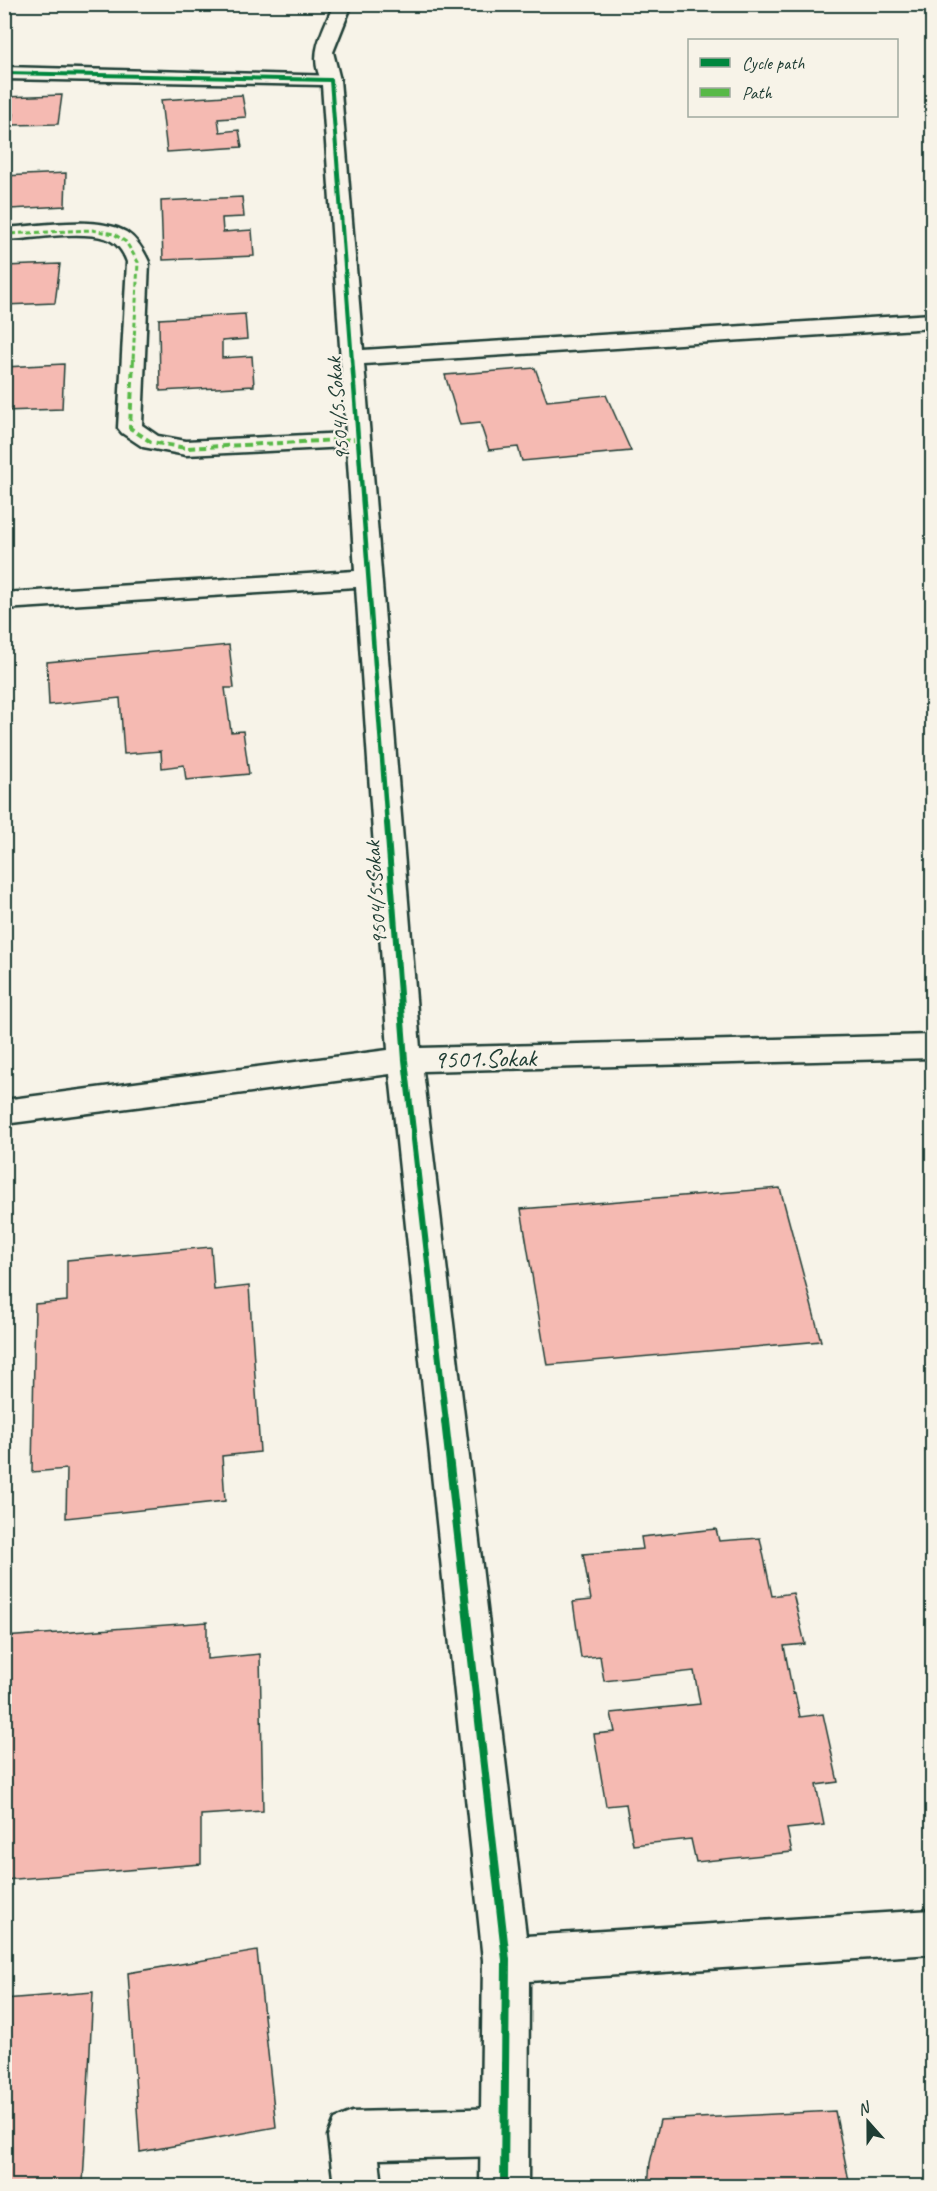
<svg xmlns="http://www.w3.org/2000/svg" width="937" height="2191" viewBox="0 0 937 2191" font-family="Caveat,sans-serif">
<rect width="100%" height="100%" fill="#f7f3e8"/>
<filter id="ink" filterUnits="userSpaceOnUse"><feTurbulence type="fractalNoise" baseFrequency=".0167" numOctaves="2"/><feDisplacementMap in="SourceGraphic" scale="12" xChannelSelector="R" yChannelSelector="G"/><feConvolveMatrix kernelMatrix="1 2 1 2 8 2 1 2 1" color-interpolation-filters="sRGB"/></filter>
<g filter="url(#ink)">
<path fill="#f5bab2" stroke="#1f3d34" stroke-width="1.5" d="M62,95l-4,29 -46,1 2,-11h-10v-17z
M242,95l4,22 -28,2 2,13 19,-2 3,17 -75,5 -6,-52z
M66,173l-1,33 -55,3 1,-14h-7v-19z
M242,197l2,20 -22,1 1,14 29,-2 2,26 -91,4 -2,-59z
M60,264l-5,39 -51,2v-39z
M245,314l2,25 -25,2v17l30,-2 2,30 -94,5 -1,-72z
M64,364l-2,45 -58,2v-44z
M535,368l12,33 59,-6 25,56 -109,10 -4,-14 -29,3 -9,-27 -20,2 -15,-50z
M229,645l5,43h-9l6,44 12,-1 6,43 -63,6 -2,-15 -22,3 -1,-17 -37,3 -4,-56 -71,7 -2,-43z
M780,1188l41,153 -274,24 -26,-156z
M211,1247l3,43 35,-4 11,166 -38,4 3,45 -159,17 1,-49 -35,3 3,-168 32,-3v-41z
M716,1529l3,12 41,-3 12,58 21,-3 12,51 -21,2 9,48 2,-1 5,24 23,-3 15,68 -22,3 8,40 -37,4 5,23 -96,10 -5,-23 -58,6 -7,-41 -20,2 -12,-72 21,-2 -4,-19 89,-9 -6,-33 -90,10 -4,-25 -19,2 -8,-56 18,-2 -8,-46 60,-5 -2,-12z
M207,1622v37l53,-5 3,157 -62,4v49l-197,16v-243z
M257,1951l19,176 -136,25 -12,-179z
M93,1992l-10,191 -79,3v-187z
M835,2111l15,75h-202l2,-23 10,-43z"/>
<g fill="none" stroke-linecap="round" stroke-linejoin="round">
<defs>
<path id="service" d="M334,4h18l-19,48 7,28 -2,4h-14c-18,-27 -1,-53 10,-80z
M504,2108l17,7 7,17 -7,17 -17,7 -125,3 3,27h-48l-6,-50 7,-17 17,-7z"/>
<path id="minor" d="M4,67l334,9 2,4 23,270 569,-36v14l-568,36 56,684 512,-13v23l-509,13 103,865 406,-26v44l-403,27 -1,205h-48l3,-226 -93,-886 -386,50v-24l384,-50 -32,-463 -352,22v-16l351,-22 -8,-124 -161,8 -43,-8 -21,-14 -4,-5 9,-166c-4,-11 -10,-20 -22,-24 -27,-8 -72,1 -101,2v-12c34,-2 93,-13 122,4 11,7 18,19 23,30l-7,163 16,11 28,5 160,-8 -24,-348 -318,-6z"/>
</defs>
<use href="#service" stroke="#1f3d34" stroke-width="5"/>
<use href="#minor" stroke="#1f3d34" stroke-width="5"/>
<use href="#service" fill="#f7f3e8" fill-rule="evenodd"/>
<use href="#minor" fill="#f7f3e8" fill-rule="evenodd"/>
<path stroke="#58b947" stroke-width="3" stroke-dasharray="5 3" stroke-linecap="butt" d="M4,234l88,-4 22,4 12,8 12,20 -5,99"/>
<path stroke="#58b947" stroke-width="4" stroke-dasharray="7 4" stroke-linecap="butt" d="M133,359l-3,69 21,14 35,6 172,-9"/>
<defs>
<path id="cycleway-far3" d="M4,73l327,7 21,281"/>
<path id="cycleway-far2" d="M352,359l35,466"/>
<path id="cycleway-far1" d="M387,823l18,237 41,362"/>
<path id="cycleway" d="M445,1421l61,539 -2,226"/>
</defs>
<use href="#cycleway-far3" stroke="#f7f3e8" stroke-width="6"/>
<use href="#cycleway-far2" stroke="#f7f3e8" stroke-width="8"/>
<use href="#cycleway-far1" stroke="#f7f3e8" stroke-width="10"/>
<use href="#cycleway" stroke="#f7f3e8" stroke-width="11"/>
<use href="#cycleway-far3" stroke="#00873e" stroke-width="4"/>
<use href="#cycleway-far2" stroke="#00873e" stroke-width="4.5"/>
<use href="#cycleway-far1" stroke="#00873e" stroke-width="6"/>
<use href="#cycleway" stroke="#00873e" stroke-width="8"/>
</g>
</g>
<g text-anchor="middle" stroke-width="4.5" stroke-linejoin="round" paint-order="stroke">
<g font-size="22" fill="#1f3d34" stroke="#f7f3e8">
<text transform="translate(337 409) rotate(-95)" y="8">9504/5.Sokak</text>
<text transform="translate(375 893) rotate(-94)" y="8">9504/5.Sokak</text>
</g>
<g font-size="26" fill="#1f3d34" stroke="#f7f3e8">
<text transform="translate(485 1058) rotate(-1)" y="9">9501.Sokak</text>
</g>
</g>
<rect width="937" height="2191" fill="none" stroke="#f7f3e8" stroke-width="24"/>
<rect x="12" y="12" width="913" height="2167" fill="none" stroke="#1f3d34" stroke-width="2" filter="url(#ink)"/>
<rect x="688" y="39" width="210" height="78" fill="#f7f3e8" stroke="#a1aaa0" stroke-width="1.5"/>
<rect x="700" y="58" width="30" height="9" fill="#00873e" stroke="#a1aaa0" stroke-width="1.5"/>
<text x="742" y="69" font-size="18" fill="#1f3d34">Cycle path</text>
<rect x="700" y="88" width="30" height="9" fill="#58b947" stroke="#a1aaa0" stroke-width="1.5"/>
<text x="742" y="99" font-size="18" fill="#1f3d34">Path</text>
<g transform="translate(868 2122) rotate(339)" stroke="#f7f3e8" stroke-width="4.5" paint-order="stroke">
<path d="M0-4.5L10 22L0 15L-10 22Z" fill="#1f3d34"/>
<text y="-9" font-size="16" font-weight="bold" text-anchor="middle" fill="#1f3d34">N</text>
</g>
</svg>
